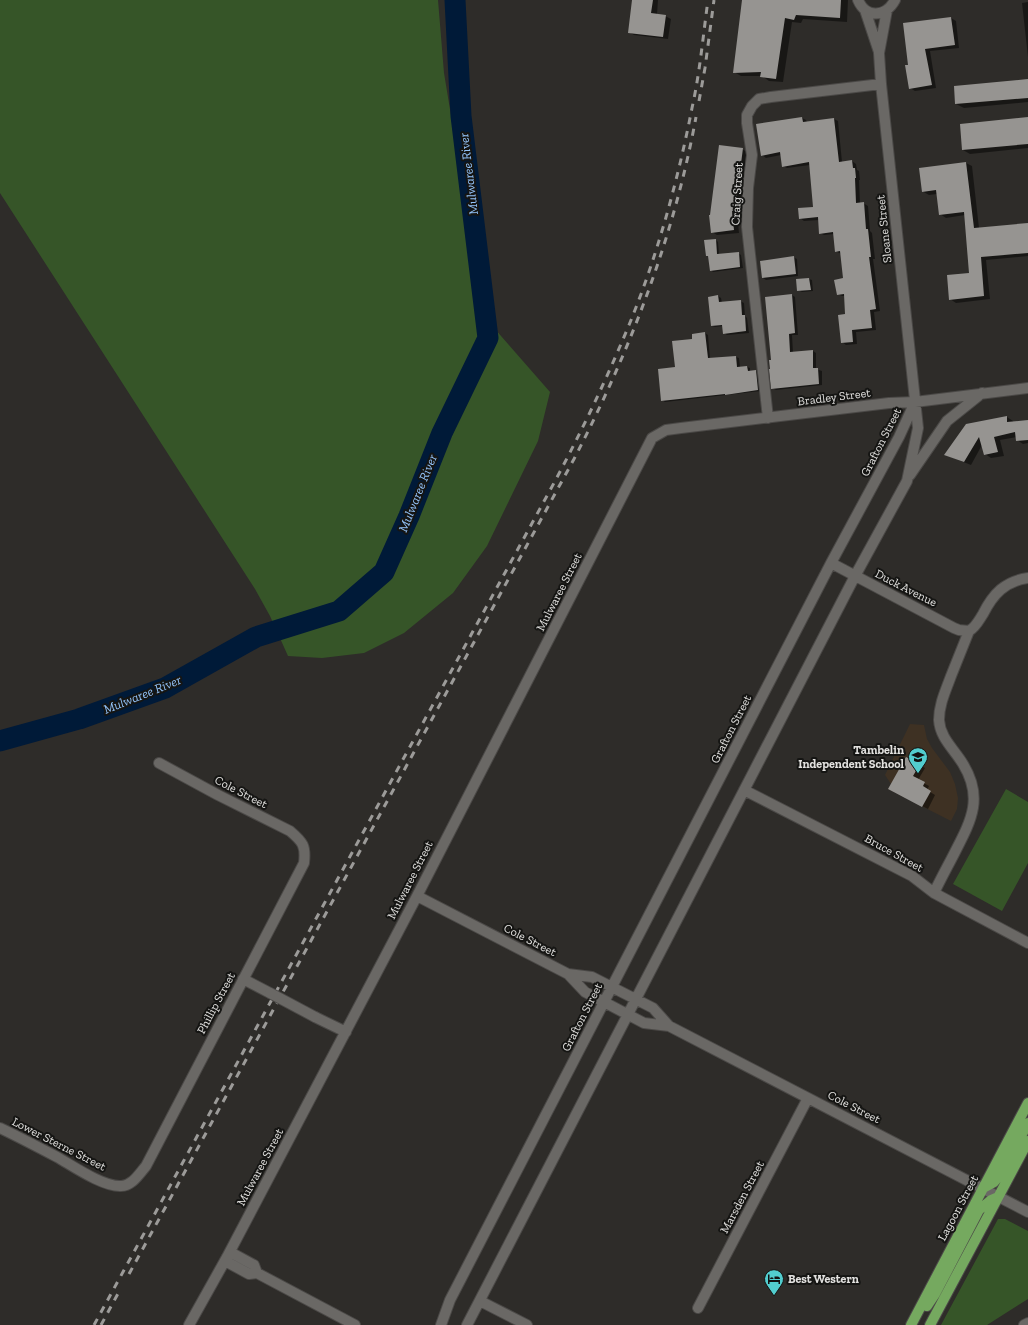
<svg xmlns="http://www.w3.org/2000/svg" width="1028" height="1325" viewBox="0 0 1028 1325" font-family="'Zilla Slab',serif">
<rect width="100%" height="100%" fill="#2e2c29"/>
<path fill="#3e3123" d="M910,724l14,1 3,14 5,9 18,24 5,12 3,14 -1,11 -6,12 -63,-32 3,-5 -6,-9z"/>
<path fill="#365528" d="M0,0h438l6,73 18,109 18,130 70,80 -12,49 -51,105 -34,47 -49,40 -40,20 -42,5 -34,-2 -18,-40 -15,-27 -255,-396z
M1006,789l22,13v61l-26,48 -49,-27z
M998,1219h7l23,12v68l-41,26h-46z"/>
<path fill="#0007" d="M633,0h25l-1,15 8,1 6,3 -3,20 -34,-4 -5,-3z
M743,0h105l-1,22 -44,-3 -2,4 -9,-1 -9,60 -14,-1 -7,-5h-21l-7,-4z
M1028,2v55l-6,-54z
M951,18l5,3 3,27 -29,3 6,37 -21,3 -5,-3 -1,-23z
M1028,80v22l-64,6 -8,-4z
M802,118l4,2 1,2 27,-3 4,2 4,41 10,-1 4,3 1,6 2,1 1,9h-1l1,24 3,-1 5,3 2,25 2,2 3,26h-2l7,52 -6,1 2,18 -20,2 1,12 -11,1 -4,-3 4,-27 -1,-19h-3l-4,-2 6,-15 -3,-25 -5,-3 -2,-17 -10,1 -4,-2 -1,-13 -15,1 -4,-3 14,-10 -4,-43 -23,3 -4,-2 -2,-11 -15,3 -4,-3z
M1028,118v30l-58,6 -7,-4z
M742,149l5,3 -8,61h-2l2,20 -22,2 -5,-3z
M966,163l6,3 7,62 49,-4v32l-42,4 4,39 -34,4 -6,-4 20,-25 -5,-59 -19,3 -6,-4 -3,-20 -8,1 -7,-4z
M716,240l2,2 1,13 19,-2 3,2 2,13 -30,4 -2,-2 -2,-13 -2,-2z
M793,257l4,2 1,17 -32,4 -3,-2z
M809,279l3,1 1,11 -11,1 -4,-2z
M792,295l3,2 3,38h-6l1,18 20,-2 3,2v16l6,2v14l-46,5 -4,-2v-27z
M718,296l3,2 1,5 18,-2 4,2 1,13 2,2 2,15 -22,2 -3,-2 -1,-7 -8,1 -3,-1z
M705,333l3,2 2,24 26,-2 3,1 1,9h7l3,1v4l6,-1 3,2 2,18 -96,11 -3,-2 14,-32 17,-29z
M1007,417l6,4v1l15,-1v22l-5,1 -6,-4v-3l-17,3 4,16 -13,2 -6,-4 -3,-9 -11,20 -25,-10 20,-30z
M920,765l5,3 -7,12 11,6 -2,4 8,5 -7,14 -34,-17z"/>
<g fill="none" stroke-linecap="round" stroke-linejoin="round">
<path stroke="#001a38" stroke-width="21" d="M0,741l79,-22 86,-31 91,-51 83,-26 45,-39 25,-56 33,-83 46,-95 -27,-222 -6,-116"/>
</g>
<path fill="#969491" d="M632,0h21l-2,13 15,2 -3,22 -35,-4z
M742,0h99l-1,18 -44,-3 -2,5 -9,-2 -9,61 -16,-2 1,-5 -28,1z
M951,17l4,28 -30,4 7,36 -23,4 -4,-24h3l-5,-42z
M1028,79v19l-73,6 -1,-18z
M802,117l1,5 31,-4 5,44 13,-2 1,8h2l1,10h-1l1,25 8,-1 2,27h2l3,28h-2l7,52 -6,1 2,18 -20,2 1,12 -12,1 -3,-28 7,-1 -1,-20 -7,1 -3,-15 9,-2 -3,-27 -5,1 -2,-20 -14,2 -1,-17 -19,2 -1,-11 15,-1 -4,-45 -27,5 -2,-15 -19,4 -5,-32z
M1028,117v27l-66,6 -2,-26z
M719,145l24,3 -8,63h-3l2,19 -23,3 -2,-18h1z
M966,162l8,66 54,-5v30l-47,4 3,39 -35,4 -2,-25 22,-2 -5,-61 -25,3 -3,-25 -14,2 -3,-24z
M716,239l1,15 22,-2 1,15 -30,4 -2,-15h-2l-2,-16z
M794,256l2,18 -34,4 -2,-17z
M809,278l2,12 -14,1 -1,-12z
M792,294l3,39 -6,1 1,18 23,-2v18h5l1,16 -48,5 -2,-20h1l-1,-9h2l-6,-63z
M718,295l1,7 22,-2 1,15h3l1,16 -23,3 -1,-9 -11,1 -3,-29z
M705,332l3,26 28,-2 1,11 10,-1 1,5 8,-1 2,20 -33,5v-1l-64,7 -3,-32 17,-2 -3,-26 20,-2v-5z
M1007,416v6l21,-2v20l-12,1 -1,-9 -21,5 4,15 -14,3 -5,-18 -15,25 -20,-7 22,-31z
M906,757l14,7 -7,12 12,6 -2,4 8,5 -9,16 -34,-18z"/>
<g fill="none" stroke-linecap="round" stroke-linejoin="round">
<defs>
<path id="minor" d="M858,0c8,19 28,17 37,0
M865,10l14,42
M768,418l-21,-191 1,-39 4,-33 -5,-32v-8l5,-9 7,-7 12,-2 110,-13
M910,475l37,-54 35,-28
M831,563l123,65 5,2 10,1
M744,790l168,86 22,17 94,50
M934,893c7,-15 15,-29 22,-43 16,-31 27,-53 7,-86 -9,-15 -23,-26 -24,-44 0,-16 7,-30 12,-44 6,-15 12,-30 18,-45 7,-4 10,-11 14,-17 10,-20 22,-33 45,-36
M417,896l151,78 24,3 61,31 16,18
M568,974l17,18 59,31 25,3 359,186
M243,979l27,14
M315,1017l31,15
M0,1128c19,9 38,19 57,29 16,9 46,30 64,29 11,0 18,-12 25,-20l158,-303c2,-17 -1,-21 -14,-32l-72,-36 -59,-32
M230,1252l24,13 3,8
M225,1261l24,13 8,-1 98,52
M480,1301l47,24
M698,1308l110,-210
M189,1325l38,-68 190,-361 235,-458 14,-8 15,-2 208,-25 26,-1 113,-14
M441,1325l9,-25 381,-737 68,-126 16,-35
M467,1325l388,-749 52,-95 11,-53 -37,-344 -2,-31 8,-43
M1024,1325l4,-2"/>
<path id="major" d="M983,1188l11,-6 6,-7 28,-52
M927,1306l8,-12 44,-84 12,-10 7,-3
M911,1325l117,-222
M930,1325l98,-184"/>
</defs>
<use href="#minor" stroke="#4b4947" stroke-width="12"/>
<use href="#major" stroke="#4b4947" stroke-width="12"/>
<use href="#minor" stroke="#6a6865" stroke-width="10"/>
<use href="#major" stroke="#75a95f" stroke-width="10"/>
<path stroke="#9c9b99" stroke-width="3" stroke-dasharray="7 7" stroke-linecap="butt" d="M699,101l6,-33 9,-68
M129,1274l445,-815c56,-108 100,-222 122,-342
M94,1325l454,-831c30,-55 57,-111 81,-169 28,-68 49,-145 63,-217 8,-36 11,-72 16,-108
M101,1325l20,-37"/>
<defs>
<path id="minor-bridge" d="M270,993l45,24"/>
</defs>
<use href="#minor-bridge" stroke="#4b4947" stroke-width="12" stroke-linecap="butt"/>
<use href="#minor-bridge" stroke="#6a6865" stroke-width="10"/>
</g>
<defs>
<symbol id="school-pin" viewBox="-11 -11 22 30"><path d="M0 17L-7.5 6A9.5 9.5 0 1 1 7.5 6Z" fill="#52cdce" stroke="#151513"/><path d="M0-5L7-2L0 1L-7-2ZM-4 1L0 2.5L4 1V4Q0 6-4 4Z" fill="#111"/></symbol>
<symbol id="hotel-pin" viewBox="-11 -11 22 30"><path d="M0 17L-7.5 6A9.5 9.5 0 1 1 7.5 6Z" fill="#52cdce" stroke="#151513"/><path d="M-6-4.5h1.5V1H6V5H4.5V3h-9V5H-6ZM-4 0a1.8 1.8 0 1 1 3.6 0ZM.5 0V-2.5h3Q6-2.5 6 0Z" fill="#111"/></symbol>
</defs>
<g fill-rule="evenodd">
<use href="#school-pin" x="907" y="746" width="22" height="30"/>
<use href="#hotel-pin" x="763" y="1268" width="22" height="30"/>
</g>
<g text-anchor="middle" stroke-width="4" stroke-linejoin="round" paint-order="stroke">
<g font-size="12" fill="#e2e1df" stroke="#151513">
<text transform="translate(737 194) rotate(-87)" y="4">Craig Street</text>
<text transform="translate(884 229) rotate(-96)" y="4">Sloane Street</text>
<text transform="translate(834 397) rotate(-7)" y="4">Bradley Street</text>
<text transform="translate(881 442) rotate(-63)" y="4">Grafton Street</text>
<text transform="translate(906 588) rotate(27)" y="4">Duck Avenue</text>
<text transform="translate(559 592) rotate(-63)" y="4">Mulwaree Street</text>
<text transform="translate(731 729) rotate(-63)" y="4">Grafton Street</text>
<text transform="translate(241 792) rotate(27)" y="4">Cole Street</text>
<text transform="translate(894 853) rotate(29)" y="4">Bruce Street</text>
<text transform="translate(410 880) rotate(-63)" y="4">Mulwaree Street</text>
<text transform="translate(530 940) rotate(27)" y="4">Cole Street</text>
<text transform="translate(216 1003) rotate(-62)" y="4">Phillip Street</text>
<text transform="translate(582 1017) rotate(-63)" y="4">Grafton Street</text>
<text transform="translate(854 1107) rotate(27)" y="4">Cole Street</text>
<text transform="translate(59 1144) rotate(27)" y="4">Lower Sterne Street</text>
<text transform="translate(260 1167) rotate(-62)" y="4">Mulwaree Street</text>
<text transform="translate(742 1197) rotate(-62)" y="4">Marsden Street</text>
<text transform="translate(958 1208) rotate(-62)" y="4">Lagoon Street</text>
</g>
<g font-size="12" font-weight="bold" fill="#e2e1df" stroke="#151513" text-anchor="end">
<text x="904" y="754">Tambelin<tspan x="904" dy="14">Independent School</tspan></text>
<text x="788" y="1283" text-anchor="start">Best Western</text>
</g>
<g font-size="13" font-style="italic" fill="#93c3f9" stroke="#151513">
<text transform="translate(468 174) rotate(-97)" y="5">Mulwaree River</text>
<text transform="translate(417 493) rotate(-68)" y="5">Mulwaree River</text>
<text transform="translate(142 694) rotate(-22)" y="5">Mulwaree River</text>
</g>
</g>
</svg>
